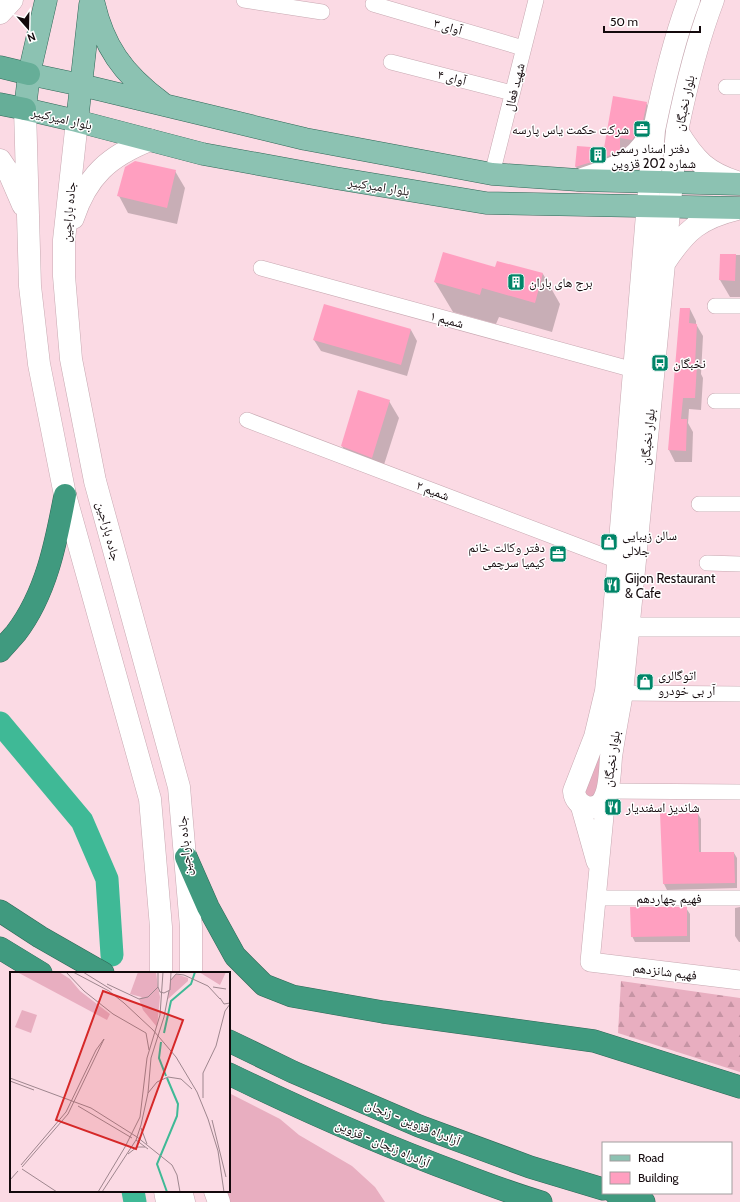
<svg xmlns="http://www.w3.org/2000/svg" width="740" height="1202" viewBox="0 0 740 1202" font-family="Cabin,'Noto Naskh Arabic',sans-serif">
<defs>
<pattern id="forest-firs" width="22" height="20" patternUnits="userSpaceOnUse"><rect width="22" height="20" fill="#e8aec0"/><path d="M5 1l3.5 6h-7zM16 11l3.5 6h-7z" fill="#c694a4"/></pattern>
</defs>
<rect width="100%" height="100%" fill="#fbdae4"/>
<path fill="#e8aec0" d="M604,738l-5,59h-18z
M229,1093l51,26 19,16 53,31 23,21 10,15h-166l-4,-11h14z"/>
<path fill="url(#forest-firs)" d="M621,981l119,17v74l-122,-39z"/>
<path fill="#0003" d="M646,103l9,15 -15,36 -55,28 -9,-15 2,-20 27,2z
M175,171l10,17 -8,36 -49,-11 -9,-17z
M721,255h19v42h-10l-10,-17z
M496,268l47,6 17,30 -8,28 -53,-15 -3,7 -43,-12 -18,-30z
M681,309h9l6,12v3l7,12 -2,38 2,4 -2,32 -12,-1 -1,14 5,9 -1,30h-17l-6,-12z
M411,330l6,11 -10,35 -86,-25 -7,-11z
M389,401l10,17 -18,56 -29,-11 -10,-17z
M698,814l3,5v34h33l3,5v30l-70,2 -3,-6z
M740,907v35h-1l-4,-6v-28z
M686,908l4,6v28h-55l-3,-6z"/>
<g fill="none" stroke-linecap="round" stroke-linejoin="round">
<path stroke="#3fb996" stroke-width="23" d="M0,723l82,98 25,58 5,76
M133,1191l2,11"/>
</g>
<path fill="#ff9fc0" d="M613,96l34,6 -5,23 -10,15 -12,-2v12l-18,9 -27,8 2,-21 27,2z
M135,161l41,9 -9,38 -50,-12 8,-29z
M443,252l52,15 2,-6 46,12 -8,30 -53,-15 -2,7 -46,-13z
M720,254h16l-1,27 -16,-1z
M324,304l87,25 -10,36 -88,-25z
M680,308h10l-1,15 8,1 -2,41h2l-2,33h-12l-2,21h6l-1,32 -18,-1z
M358,390l32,10 -18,58 -31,-12z
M660,813h38l1,39h35l1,31 -72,1z
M630,907h57v29l-56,1z"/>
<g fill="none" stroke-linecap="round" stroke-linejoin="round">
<defs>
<path id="minor" d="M244,0l78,12
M373,4l150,44
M391,62l121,31
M726,87h14
M492,174l44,-174
M261,268l373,102
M715,306h25
M715,401h25
M247,420l371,141
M699,504h41
M707,563l33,1
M622,693l118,1
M607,791l133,1
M597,898h143"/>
<path id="tertiary" d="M613,625l16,2h111
M606,795l-16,167 150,18
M580,805l16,57"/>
<path id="secondary" d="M689,0c-16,42 -26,86 -35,130l-41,495 -7,66 -11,46 -21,54c1,17 24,24 31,6 5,-10 5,-28 6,-40 3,-21 7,-42 11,-64l55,-562c9,-44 20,-89 36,-131
M0,13l12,-13
M25,109l5,177 9,78 26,131 85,304 11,128v46
M77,121l-13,119v36l7,83 24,122 84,306 12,140v46
M677,131c18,30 30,42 63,52
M0,160l10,15 13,30
M579,180c18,-6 38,-12 53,-23 9,-7 16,-18 22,-27
M73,218c14,-42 36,-62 77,-78
M665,262c21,-32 35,-44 72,-53
M165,1191l2,11
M181,1191l3,11
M215,1191l4,11"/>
<path id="primary" d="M46,0l-17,74 -4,35 52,12 126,33 132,24 151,25 254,5
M93,0c10,46 30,74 68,102
M29,74l52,11 224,54 187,35 86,6 162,4
M77,121l13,-116"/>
<path id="trunk" d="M0,67l29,7
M0,104l25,5"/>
<path id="motorway" d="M0,651c5,-6 11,-12 16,-18 30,-39 40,-90 49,-138
M186,857l22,50 27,49 29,29 28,11 91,16 211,29 146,46
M0,911l40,26 63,36
M0,948l41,25
M229,1041l64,31 126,54 111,41 73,22
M229,1074c76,37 153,71 232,100 26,10 53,20 80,28
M615,1193l29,9"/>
</defs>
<use href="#minor" stroke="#c7a8b1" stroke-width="16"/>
<use href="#tertiary" stroke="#c7a8b1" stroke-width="20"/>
<use href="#secondary" stroke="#c7a8b1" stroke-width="23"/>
<use href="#primary" stroke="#306757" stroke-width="23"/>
<use href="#trunk" stroke="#306757" stroke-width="23"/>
<use href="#motorway" stroke="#306757" stroke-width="23"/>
<use href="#minor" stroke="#fff" stroke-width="15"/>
<use href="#tertiary" stroke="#fff" stroke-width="19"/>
<use href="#secondary" stroke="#fff" stroke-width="22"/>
<use href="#primary" stroke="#8cc2b2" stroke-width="22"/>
<use href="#trunk" stroke="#66ae98" stroke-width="22"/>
<use href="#motorway" stroke="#409a7f" stroke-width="22"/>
</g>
<defs>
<symbol id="office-square" viewBox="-11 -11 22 22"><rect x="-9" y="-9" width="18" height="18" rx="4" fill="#008568" stroke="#fff"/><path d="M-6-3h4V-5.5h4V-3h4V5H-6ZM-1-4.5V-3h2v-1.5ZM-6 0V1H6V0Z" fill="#fff"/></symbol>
<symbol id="building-square" viewBox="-11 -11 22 22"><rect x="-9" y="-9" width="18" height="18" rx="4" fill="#008568" stroke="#fff"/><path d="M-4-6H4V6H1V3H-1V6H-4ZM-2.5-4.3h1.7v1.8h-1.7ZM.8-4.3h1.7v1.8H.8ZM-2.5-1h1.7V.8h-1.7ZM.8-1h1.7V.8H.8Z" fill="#fff"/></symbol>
<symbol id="bus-square" viewBox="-11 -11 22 22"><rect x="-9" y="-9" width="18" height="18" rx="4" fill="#008568" stroke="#fff"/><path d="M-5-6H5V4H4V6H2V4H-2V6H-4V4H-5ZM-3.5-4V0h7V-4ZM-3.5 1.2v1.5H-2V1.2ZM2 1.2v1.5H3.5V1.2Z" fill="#fff"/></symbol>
<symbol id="shop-square" viewBox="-11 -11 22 22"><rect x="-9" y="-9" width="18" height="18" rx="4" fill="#008568" stroke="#fff"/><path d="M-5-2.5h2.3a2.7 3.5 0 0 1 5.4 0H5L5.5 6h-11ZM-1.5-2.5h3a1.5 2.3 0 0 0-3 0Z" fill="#fff"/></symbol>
<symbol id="restaurant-square" viewBox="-11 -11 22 22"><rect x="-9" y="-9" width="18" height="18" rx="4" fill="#008568" stroke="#fff"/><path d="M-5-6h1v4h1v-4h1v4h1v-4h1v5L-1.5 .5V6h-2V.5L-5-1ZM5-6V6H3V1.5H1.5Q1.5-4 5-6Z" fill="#fff"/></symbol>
</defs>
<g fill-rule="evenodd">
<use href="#office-square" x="632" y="119" width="20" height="20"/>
<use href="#building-square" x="588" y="145" width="20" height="20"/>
<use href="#building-square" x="506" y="272" width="20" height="20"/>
<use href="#bus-square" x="650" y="353" width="20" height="20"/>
<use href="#shop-square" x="599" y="532" width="20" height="20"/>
<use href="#office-square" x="548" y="544" width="20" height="20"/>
<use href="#restaurant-square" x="602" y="575" width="20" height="20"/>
<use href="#shop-square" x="635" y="672" width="20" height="20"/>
<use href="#restaurant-square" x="603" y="797" width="20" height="20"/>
</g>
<g text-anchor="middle" stroke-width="3" stroke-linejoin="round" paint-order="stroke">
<g font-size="13" fill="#13090c" stroke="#fff">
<text transform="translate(448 26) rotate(16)" y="5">آوای ۳</text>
<text transform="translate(452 77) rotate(14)" y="5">آوای ۴</text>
<text transform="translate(514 87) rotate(-76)" y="5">شهید فعال</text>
<text transform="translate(684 103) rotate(-78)" y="5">بلوار نخبگان</text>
<text transform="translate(62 118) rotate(13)" y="5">بلوار امیرکبیر</text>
<text transform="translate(379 186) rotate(9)" y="5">بلوار امیرکبیر</text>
<text transform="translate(68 212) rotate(-85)" y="5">جاده باراجین</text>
<text transform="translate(447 319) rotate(15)" y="5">شمیم ۱</text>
<text transform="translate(647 437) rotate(-84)" y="5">بلوار نخبگان</text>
<text transform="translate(433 490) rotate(21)" y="5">شمیم ۲</text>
<text transform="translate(109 531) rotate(75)" y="5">جاده باراجین</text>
<text transform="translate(611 759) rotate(-82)" y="5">بلوار نخبگان</text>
<text transform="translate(184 846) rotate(-95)" y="5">جاده باراجین</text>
<text x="669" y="903">فهیم چهاردهم</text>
<text transform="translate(665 971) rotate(7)" y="5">فهیم شانزدهم</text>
<text transform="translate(413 1122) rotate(22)" y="5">آزادراه قزوین - زنجان</text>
<text transform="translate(383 1143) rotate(23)" y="5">آزادراه زنجان - قزوین</text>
</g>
<g font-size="13" fill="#13090c" stroke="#fff" text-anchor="start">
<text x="629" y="134" text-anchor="end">شرکت حکمت یاس پارسه</text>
<text x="611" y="153">دفتر اسناد رسمی<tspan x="611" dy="15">شماره 202 قزوین</tspan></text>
<text x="529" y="287">برج های باران</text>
<text x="673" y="368">نخبگان</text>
<text x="622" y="540">سالن زیبایی<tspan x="622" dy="15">جلالی</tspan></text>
<text x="545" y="552" text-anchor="end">دفتر وکالت خانم<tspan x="545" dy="15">کیمیا سرچمی</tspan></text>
<text x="625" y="583">Gijon Restaurant<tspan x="625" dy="15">&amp; Cafe</tspan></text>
<text x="658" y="680">اتوگالری<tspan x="658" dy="15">آر بی خودرو</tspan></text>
<text x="626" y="812">شاندیز اسفندیار</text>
</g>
</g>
<g transform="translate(10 972)">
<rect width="220" height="220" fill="#fbdae4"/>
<path d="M148,15l2,10 -3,30 -14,-17 -4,-11z" fill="#e8aec0"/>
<path d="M7,0h42l11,7 10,12 30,23 -3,6zM128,0h18l2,15 -13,11 -15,-4zM166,2l12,4v3l-20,18 2,-18z" fill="#e8aec0"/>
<path d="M12,38l15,5 -6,18 -16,-6z" fill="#e8aec0"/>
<path d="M189,0h27l-6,13z" fill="#e8aec0"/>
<path fill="none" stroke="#3fb996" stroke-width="2" d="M154,61l7,-32 20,-17 4,-12M151,70l-2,16 7,18M157,106l11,26 -1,12 -20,48 10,28"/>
<path fill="none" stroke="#9e868e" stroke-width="1" d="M56,0l18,19 29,23 33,19 3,17M63,0l36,19 15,12 29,27 23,27 21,35 11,27 10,32 6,41M73,0l29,18M148,0v15l2,5 4,1 6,-3 1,-18M160,9l6,-7 8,1 24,11 12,13M97,12l32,15 9,-2 10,-10M203,15l13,2M210,26l4,6 6,-1M0,106l81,30 46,29M0,109l24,9M138,121l9,-11 11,-5 13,2 11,10M193,126v-25l13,-27 9,-35 5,-7M68,134l54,32M202,148l14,57M131,156l6,16M127,165l35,28 5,10 3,17M126,168l12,9M118,182l9,-7h8M11,193l45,-53 30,-62 8,-11 -36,75 -46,53M12,197l35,23M0,208l8,-9M88,220l27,-45 15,-30 7,-59 13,-43 3,-43M92,220l34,-52 5,-15 7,-32 3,-35 13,-41 5,-26"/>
<path fill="#d62828" fill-opacity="0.15" stroke="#d62828" stroke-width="2" d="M93,19l80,29 -47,129 -80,-29z"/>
<rect width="220" height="220" fill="none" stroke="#13090c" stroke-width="2"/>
</g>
<rect x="602" y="1142" width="130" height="52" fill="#ffffff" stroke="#a19d9e"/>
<rect x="610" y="1155" width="20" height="6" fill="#8cc2b2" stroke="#a19d9e"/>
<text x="638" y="1162" font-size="12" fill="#13090c">Road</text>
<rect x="610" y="1172" width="20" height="12" fill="#ff9fc0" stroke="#a19d9e"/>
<text x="638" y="1182" font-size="12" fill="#13090c">Building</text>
<g transform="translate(28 28) rotate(160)" stroke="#ffffff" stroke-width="3" paint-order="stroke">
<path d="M0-3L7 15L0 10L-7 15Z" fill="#13090c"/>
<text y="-6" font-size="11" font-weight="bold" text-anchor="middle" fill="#13090c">N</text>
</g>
<path d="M604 26v6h96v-6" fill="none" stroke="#13090c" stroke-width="2"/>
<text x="610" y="26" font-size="12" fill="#13090c" stroke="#ffffff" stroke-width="3" paint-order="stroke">50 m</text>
</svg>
